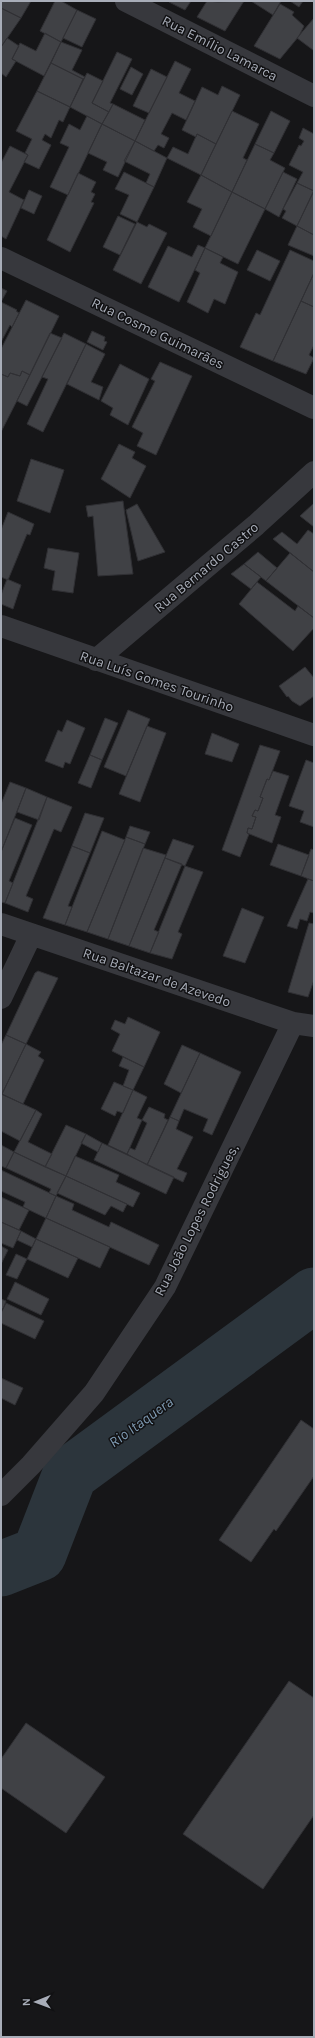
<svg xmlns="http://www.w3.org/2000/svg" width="315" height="2038" viewBox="0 0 315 2038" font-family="Karla,sans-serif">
<rect width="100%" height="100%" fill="#161618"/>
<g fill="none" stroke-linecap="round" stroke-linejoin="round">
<path stroke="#2c353c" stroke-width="55" d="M1,1569l38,-15 31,-80 244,-179"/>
</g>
<path fill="#404145" stroke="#303034" d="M1,1h30l-10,17 -20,-10z
M55,1h6l16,9 -16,32 -21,-11z
M170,1h21l-6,9 -16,-8z
M207,1l11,1 26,-1 -19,30 -28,-14z
M251,1h30l-8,14z
M290,1h13l-4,6z
M280,4l14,8 -2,3 12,11 -5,10 -19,23 -26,-13z
M1,8l20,10 -20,29z
M77,10l19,9 -14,28 -19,-9z
M314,18v31l-1,1 -16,-12z
M45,33l16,9 -17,34 -32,-17 8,-16 16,8z
M7,38l12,8 -7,13 4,2 -10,16 -5,-4v-26z
M61,42l21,8 -10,20 13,7 -2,2 -32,-16z
M117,52l15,7 -22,44 3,1 -4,8 -17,-9z
M175,61l16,8 -12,24 16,8 -9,19 -14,-7 -11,21 8,4 -5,10 -6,-3 -4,6 -19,-10z
M51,63l32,16 -13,28 -33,-16z
M131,67l12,7 -11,21 -12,-6z
M151,69l16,8 -18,36 -16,-7z
M87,73l16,8 -11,22 17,9 -7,12 -32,-17z
M222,86l18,9 -24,49 -19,-10 -1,3 -14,-7 20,-43 16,8z
M37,91l33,16 -7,15 -4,-2 -8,18 -6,-4 -3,6 9,5 -12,24 -15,-7 4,-7 -3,-2 7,-14 -16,-8z
M113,104l32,16 -10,21 -33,-17z
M232,111l27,13 -16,34 4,2 -15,32 -31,-17z
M271,111l19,10 -16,32 -19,-9z
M87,116l15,8 -34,71 -18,-8 19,-40 -9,-4 9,-19 11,6z
M102,124l33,17 -17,36 -15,-7 4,-8 -19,-9z
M303,128l11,6v57l-17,-8 6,-11 -14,-7 10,-20 2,1 3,-5 -5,-3z
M197,134l19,10 -15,31 -34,-17 6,-11 15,7z
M135,141l32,17 -13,29 -8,-4 4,-9 -26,-13z
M255,144l19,9 -4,7 15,8 -20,41 -33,-17z
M10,146l18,9 -19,37 15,8 -18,39 -5,-3v-73z
M124,172l30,15 -17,35 -17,-8 9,-19 -14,-6z
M283,172l14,7 -18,38 -14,-8z
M78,173l18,9 -5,10 4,2 -4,8 3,1 -24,49 -23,-12z
M201,175l31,17 -21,44 -18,-9 9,-18 -15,-7z
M297,183l17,8 -17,35 -15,-8 4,-7 -3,-2z
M29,190l13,6 -8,18 -13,-6z
M314,190v45l-17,-9z
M232,192l33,17 -27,55 -33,-16z
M118,216l17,8 -15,31 -17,-8z
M137,222l10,5 2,-3 18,9 -26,51 -28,-14z
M297,226l17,9v21l-26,-11z
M198,245l7,3 -26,54 -31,-15 20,-41 24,11z
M205,248l18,9 -3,6 18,9 -13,32 -11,-5 -6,14 -21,-11 13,-29 -5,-3z
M257,250l23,11 -10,20 -23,-11z
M290,250l24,11v12l-41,88 -33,-14 16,-34 4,2z
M314,273v34l-13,-6z
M1,288l6,3 -6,11 16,8 -1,1 3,2 -7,14 -2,-2 -9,17z
M26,300l33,16 -29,59 -8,-4 -2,5 -10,-3 -2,4 -7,-3v-25z
M301,301l13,6v38l-5,10 5,3 -8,16 -33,-13z
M92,331l13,6 -1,4 3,1 -4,8 -16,-8z
M50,333l12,5 -35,68 -10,-5z
M64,333l22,11 -43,88 -16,-8 21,-45 -6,-2z
M86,344l19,10 -14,28 12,5 -4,13 -32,-16z
M160,362l32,14 -36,79 -19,-9 6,-13 -11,-6 23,-46 -4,-2z
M120,364l29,15 -21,46 -18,-10 3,-7 -12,-7z
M22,371l8,4 -29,57v-58l7,3 2,-4 10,3z
M119,444l16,8 -3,6 14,8 -16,32 -29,-19z
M31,459l33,11 -14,43 -33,-12z
M123,501l10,73 -35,2 -5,-60 -5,1 -2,-11z
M137,504l28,48 -27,9 -12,-51z
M313,504l1,1v22l-14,-11z
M8,512l26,12 -4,11 -3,-1 -19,46 -7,-3v-47z
M308,530l6,4v38l-41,-33 9,-7 15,12z
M48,548l31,5 -6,40 -21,-3 3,-19 -11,-3z
M258,552l19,16 -11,13 -22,-17z
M290,553l24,19v46l-48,-37z
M244,564l17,13 -10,12 -20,-15z
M7,579l14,6 -8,24 -12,-5v-9z
M257,582l38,29 3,-5 16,12v10l-21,23 -54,-47z
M305,667l9,11v18l-14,10 -8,-5 -4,-5 -1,1 -8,-11z
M128,710l22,9 -24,57 -22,-9z
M105,718l13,5 -16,37 -12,-5z
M67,720l18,8 -15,36 -5,-2 -2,6 -18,-7 13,-31 4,2z
M147,726l19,7 -26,69 -21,-8z
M212,733l27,11 -7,18 -27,-8z
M260,745l20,6 -11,29 -2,-1 -7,18 3,1 -5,13 -3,-1 -3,6 4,1 -4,12 -4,-1 -1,5 2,1 -9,23 -18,-7z
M90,755l12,5 -11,28 -13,-5z
M306,760l8,3v64l-14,-5 4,-11 -15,-5z
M273,771l16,5 -14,39 6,2 -9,26 -25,-10 1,-5 4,1 4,-12 -4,-1 3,-6 3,1 5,-13 -3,-1 7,-18 2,1z
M10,782l16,6 -25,64v-48z
M26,788l21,9 -8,23 -22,-8z
M47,797l25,10 -11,25 -7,-3 -28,67 7,3 -5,13 -23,-9z
M85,813l19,5 -14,35 -18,-7z
M15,818l17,7 -23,56 4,2 -8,20 -4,-1v-50z
M130,826l20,6 -5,12 -19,-7z
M102,831l23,9 -38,92 -22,-7z
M126,837l19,7 -37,95 -21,-7z
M173,839l21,7 -9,20 -20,-8z
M278,844l31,11 -8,21 -31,-11z
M72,846l18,7 -22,53 4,1 -7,18 -22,-7z
M143,848l23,7 -37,91 -21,-7z
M311,849l3,1v31l-13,-5z
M165,858l17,6 -28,66 5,2 -9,21 -21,-7z
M185,866l18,6 -25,60 4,2 -10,25 -22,-6z
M308,879l6,2v32l-4,-1 -3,9 -7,-2 -3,10 -10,-3z
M242,908l22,9 -19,46 -22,-7z
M309,923l5,1v56l-6,17 -20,-5z
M38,971l20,7 -32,66 -20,-9 29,-62z
M128,1017l32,15 -16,35 -32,-16 8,-17 -9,-5 4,-9 10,4z
M6,1035l20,9 -24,50 -1,-49z
M26,1044l15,8 -3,4 6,4 -21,44 -21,-10z
M182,1045l18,8 -19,40 -17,-9z
M200,1053l41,19 -29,63 -9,-4 5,-12 -24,-10 -5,12 -9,-4z
M123,1057l21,10 -11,23 -10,-4 6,-16 -10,-4z
M114,1082l19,8 -10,23 -6,-2 -2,5 -14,-7z
M133,1090l14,7 -10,21 5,2 -15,34 -19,-9z
M1,1094l35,16 -16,31 -19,-10z
M149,1107l16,7 -1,4 4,2 -21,45 -20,-11 3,-6 5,2 12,-27 -5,-3z
M36,1110l6,4 -14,28 24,12 -7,13 -31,-15z
M170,1117l9,4 -3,8 17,8 -16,32 10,4 -4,9 -36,-17z
M66,1125l20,9 -20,42 -21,-9z
M86,1134l16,9 -4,9 -17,-9z
M102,1143l72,34 -8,17 -72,-34z
M1,1145l13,7 -8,16 -5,-2z
M14,1152l52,24 -10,20 -7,-3 2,-4 -45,-21z
M75,1156l44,19 -3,7 24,11 -7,14 -67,-31z
M1,1170l55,26 -10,22 -23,-11 2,-5 -24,-11z
M66,1176l61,28 -4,8 -12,-6 -6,9 -48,-22z
M56,1196l18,8 -2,6 37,17 2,-5 48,23 -10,20 -103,-47z
M1,1197l28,13 -10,20 -18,-8z
M46,1218l64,29 -10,21 -64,-29z
M1,1222l20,9 -8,17 -12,-5z
M21,1231l15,8 -4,8 -15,-7z
M36,1239l42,19 -10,20 -41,-19z
M1,1246l7,4 -7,14z
M16,1254l11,5 -10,20 -11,-4z
M15,1282l34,17 -8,16 -34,-16z
M1,1299l5,2 -3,8 -2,-1z
M6,1303l38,18 -9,18 -34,-16v-10z
M1,1378l22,10 -8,17 -14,-7z
M301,1420l13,9v47l-38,55 -2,-2 -23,33 -32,-22z
M289,1681l25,17v117l-51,74 -80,-55z
M26,1723l79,54 -39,56 -65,-45v-29z"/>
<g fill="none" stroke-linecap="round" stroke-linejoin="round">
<path stroke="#37383d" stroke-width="22" d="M126,1l188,95
M1,258l313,150
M1,626l313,109
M96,660l160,-135 58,-53
M1,924l292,99 21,3
M1,998l30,-63
M1,1495l30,-30 63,-72 71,-106 128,-264"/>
</g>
<g text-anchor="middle" stroke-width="3" stroke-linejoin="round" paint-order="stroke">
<g font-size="14" fill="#a8adb8" stroke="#111113">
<text transform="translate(220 48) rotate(27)" y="5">Rua Emílio Lamarca</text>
<text transform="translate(158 333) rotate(26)" y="5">Rua Cosme Guimarães</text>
<text transform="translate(206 567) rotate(-40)" y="5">Rua Bernardo Castro</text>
<text transform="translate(157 681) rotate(19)" y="5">Rua Luís Gomes Tourinho</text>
<text transform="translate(157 977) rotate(19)" y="5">Rua Baltazar de Azevedo</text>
<text transform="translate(196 1220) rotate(-63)" y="5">Rua João Lopes Rodrigues,</text>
</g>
<g font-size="15" font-style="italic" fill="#7f9bb3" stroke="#111113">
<text transform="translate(141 1422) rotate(-36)" y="5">Rio Itaquera</text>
</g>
</g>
<rect width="315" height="2038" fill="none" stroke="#a8adb8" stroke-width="4"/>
<g transform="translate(36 2002) rotate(269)" stroke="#111113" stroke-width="3" paint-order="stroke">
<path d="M0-3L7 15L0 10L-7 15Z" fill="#a8adb8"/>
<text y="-6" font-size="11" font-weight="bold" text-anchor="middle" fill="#a8adb8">N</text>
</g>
</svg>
